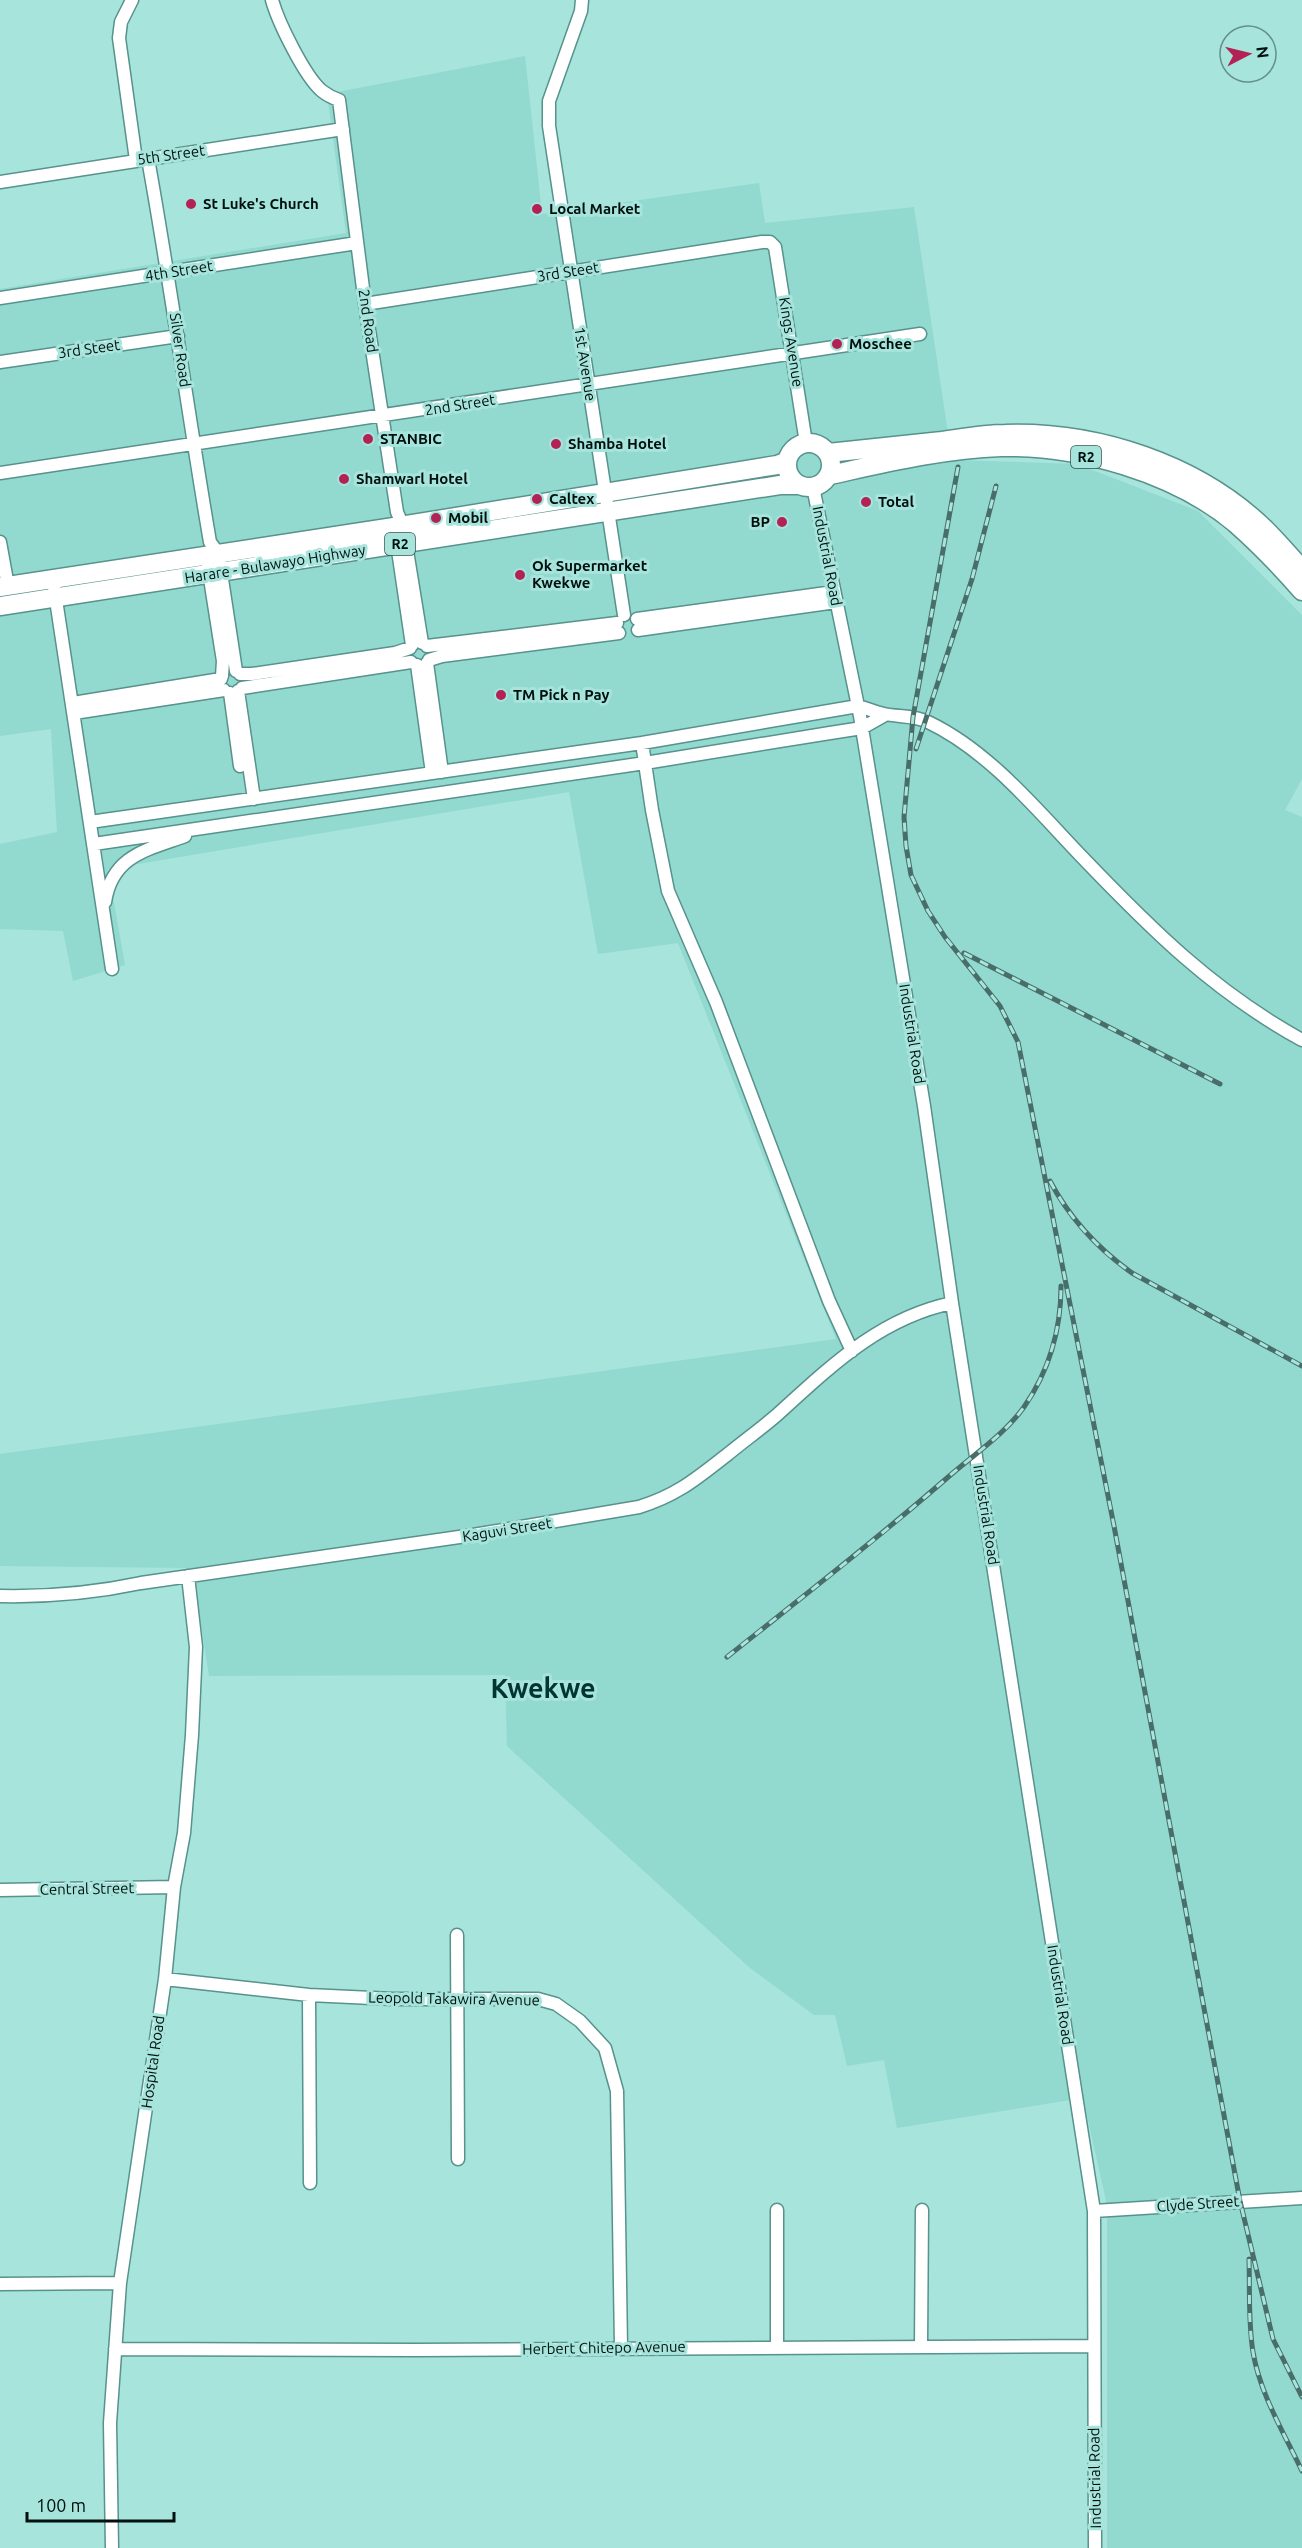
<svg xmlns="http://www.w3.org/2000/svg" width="1302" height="2548" viewBox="0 0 1302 2548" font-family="Ubuntu,sans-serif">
<rect width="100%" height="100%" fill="#a6e4dc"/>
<path fill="#92d9d0" d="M525,56l17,158 217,-31 6,40 149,-16 38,253 125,4 121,47 104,104v164l-17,31 17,7v1731h-195v-343l-24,-107 -186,30 -13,-68 -37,6 -12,-51h-21l-64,-47 -243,-222 -2,-71 -296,1 -17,-108 -192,-2v-112l836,-115 -158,-396 -80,11 -29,-162 -461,77 17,96 -52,16 -10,-50 -63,-2v-85l57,-12 -6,-103 -51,7v-447l346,-56 -19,-139z"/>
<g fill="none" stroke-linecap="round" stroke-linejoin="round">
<defs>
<path id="minor" d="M132,0l-11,22 -2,16 17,122
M272,0c6,22 33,77 50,91 5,4 11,7 17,9l26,204 32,208 6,14 19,117
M582,0l-1,11 -32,90v25l75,489
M148,159c23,127 40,255 62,383l8,11 18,118
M0,182l343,-53
M0,298l357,-55
M365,304l397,-62h8l5,5 31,196
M0,362l178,-26
M0,473l920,-139
M813,487l47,229 64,390 28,197 142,908 1,337
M396,537l16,108
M0,542l8,44
M208,566l15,95 -1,15
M53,580l59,389
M637,619l197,-27
M638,630l198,-28
M427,646l190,-23
M429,660l13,-4 177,-23
M427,663l15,109
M417,665l15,108
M240,674h12l143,-21 15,-5
M242,688l169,-26
M238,691l16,108
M230,693l10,73
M73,703l148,-24
M74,713l150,-23
M642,743l10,67 16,81 48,111 113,299 23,50
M90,822l552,-79 216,-37c8,2 17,6 26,8 15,3 30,1 44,8 61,29 108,87 154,135 69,72 131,134 220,183
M94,844l551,-81 185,-30 32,-5 23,-13
M105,902c7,-46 41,-52 80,-66
M0,1596c48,1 94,-3 141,-13l332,-48 166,-28c39,-12 58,-29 89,-53 17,-14 34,-26 50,-40 53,-48 102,-96 174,-111
M0,1890l174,-3
M457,1935l1,224
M165,1979l144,16 84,4h145l18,5 24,17 25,27 12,43 4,256
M309,1995l1,188
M777,2210v136
M1094,2211l208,-13
M0,2284l120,-1
M921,2346l1,-136
M115,2349l301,1 678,-4
M112,2548l-2,-125 10,-140 45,-304 9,-92 10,-54 8,-98 4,-88 -8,-71"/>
<path id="highway" d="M787 465a22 22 0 1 1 44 0a22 22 0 1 1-44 0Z
M828,453c38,-4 76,-8 114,-12 21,-3 42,-7 63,-7 92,-3 193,30 260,95 13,13 25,27 37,40
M830,475c55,-12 113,-26 171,-28 77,-2 174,26 234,76 24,21 46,44 67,68
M0,587l394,-60 383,-62 10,-4
M0,606l780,-121h19"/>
</defs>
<use href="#minor" stroke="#57928c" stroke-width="15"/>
<use href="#highway" stroke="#57928c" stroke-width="21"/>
<use href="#minor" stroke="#fff" stroke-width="12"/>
<use href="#highway" stroke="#fff" stroke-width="18"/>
<defs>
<path id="rail" d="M958,467l-45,250 -9,100 2,29 5,29 17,36 17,26 55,69 18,36 96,484 126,675 33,138 29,58
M916,749l56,-170 24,-93
M964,953l256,131
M1050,1181c20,38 47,67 82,92l170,93
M727,1657c74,-59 149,-117 220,-179 26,-23 57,-43 77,-71 25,-36 37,-78 37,-121
M1249,2259c1,31 -1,62 4,93 7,42 31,81 49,119"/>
</defs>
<use href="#rail" stroke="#496d68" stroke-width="5"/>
<use href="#rail" stroke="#a6e4dc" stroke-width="3" stroke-dasharray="9" stroke-linecap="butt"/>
</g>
<g fill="#b22254" stroke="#a6e4dc" stroke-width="2">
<circle cx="191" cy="204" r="6"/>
<circle cx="537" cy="209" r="6"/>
<circle cx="837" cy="344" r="6"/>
<circle cx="368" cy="439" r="6"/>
<circle cx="556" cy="444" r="6"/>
<circle cx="344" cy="479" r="6"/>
<circle cx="537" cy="499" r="6"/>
<circle cx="866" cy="502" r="6"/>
<circle cx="436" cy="518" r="6"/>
<circle cx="782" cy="522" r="6"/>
<circle cx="520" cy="575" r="6"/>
<circle cx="501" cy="695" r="6"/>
</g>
<g text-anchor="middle" stroke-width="6" stroke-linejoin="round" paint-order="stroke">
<g fill="#a6e4dc" stroke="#32504c" stroke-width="1.5">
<rect x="1071" y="446" width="30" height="22" rx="4.5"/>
<rect x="385" y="533" width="30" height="22" rx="4.5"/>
</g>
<g font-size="14" font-weight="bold" fill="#00100e">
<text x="1086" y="462">R2</text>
<text x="400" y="549">R2</text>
</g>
<g font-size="15" fill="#00100e" stroke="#a6e4dc">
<text transform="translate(171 155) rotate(-8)" y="5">5th Street</text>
<text transform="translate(179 271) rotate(-9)" y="5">4th Street</text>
<text transform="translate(568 272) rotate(-9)" y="5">3rd Steet</text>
<text transform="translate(368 321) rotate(82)" y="5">2nd Road</text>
<text transform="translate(791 342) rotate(81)" y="5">Kings Avenue</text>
<text transform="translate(89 349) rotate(-8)" y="5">3rd Steet</text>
<text transform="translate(180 350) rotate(82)" y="5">Silver Road</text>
<text transform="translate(585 364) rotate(81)" y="5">1st Avenue</text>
<text transform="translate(460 405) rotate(-9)" y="5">2nd Street</text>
<text transform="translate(827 556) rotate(79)" y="5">Industrial Road</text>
<text transform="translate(275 564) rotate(-9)" y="5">Harare - Bulawayo Highway</text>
<text transform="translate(912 1034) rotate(81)" y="5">Industrial Road</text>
<text transform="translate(986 1515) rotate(81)" y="5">Industrial Road</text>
<text transform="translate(507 1530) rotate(-9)" y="5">Kaguvi Street</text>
<text transform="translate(87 1889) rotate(-1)" y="5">Central Street</text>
<text transform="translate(1060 1995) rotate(81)" y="5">Industrial Road</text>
<text transform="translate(454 1999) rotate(1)" y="5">Leopold Takawira Avenue</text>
<text transform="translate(153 2062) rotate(-82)" y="5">Hospital Road</text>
<text transform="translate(1198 2204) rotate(-4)" y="5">Clyde Street</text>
<text transform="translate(604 2348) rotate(-1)" y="5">Herbert Chitepo Avenue</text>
<text transform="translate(1095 2478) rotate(-91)" y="5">Industrial Road</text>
</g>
<g font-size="15" font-weight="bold" fill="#00100e" stroke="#a6e4dc" text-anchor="start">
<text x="203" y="209">St Luke's Church</text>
<text x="549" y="214">Local Market</text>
<text x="849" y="349">Moschee</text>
<text x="380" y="444">STANBIC</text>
<text x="568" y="449">Shamba Hotel</text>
<text x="356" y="484">Shamwarl Hotel</text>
<text x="549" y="504">Caltex</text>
<text x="878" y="507">Total</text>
<text x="448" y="523">Mobil</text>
<text x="770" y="527" text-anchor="end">BP</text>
<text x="532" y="571">Ok Supermarket<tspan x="532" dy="17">Kwekwe</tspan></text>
<text x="513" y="700">TM Pick n Pay</text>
</g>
<g font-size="27" font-weight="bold" fill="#023531" stroke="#a6e4dc">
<text x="543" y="1698">Kwekwe</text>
</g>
</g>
<g transform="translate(1248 54) rotate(83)"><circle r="28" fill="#a6e4dc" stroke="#648f8a" stroke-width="1.5"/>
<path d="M0-4.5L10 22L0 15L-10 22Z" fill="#b22254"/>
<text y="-9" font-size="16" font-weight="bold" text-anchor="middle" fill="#00100e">N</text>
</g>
<path d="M27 2512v9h147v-9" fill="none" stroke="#00100e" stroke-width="3"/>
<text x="36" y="2512" font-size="18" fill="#00100e" stroke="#a6e4dc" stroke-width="4.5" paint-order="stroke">100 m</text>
</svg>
